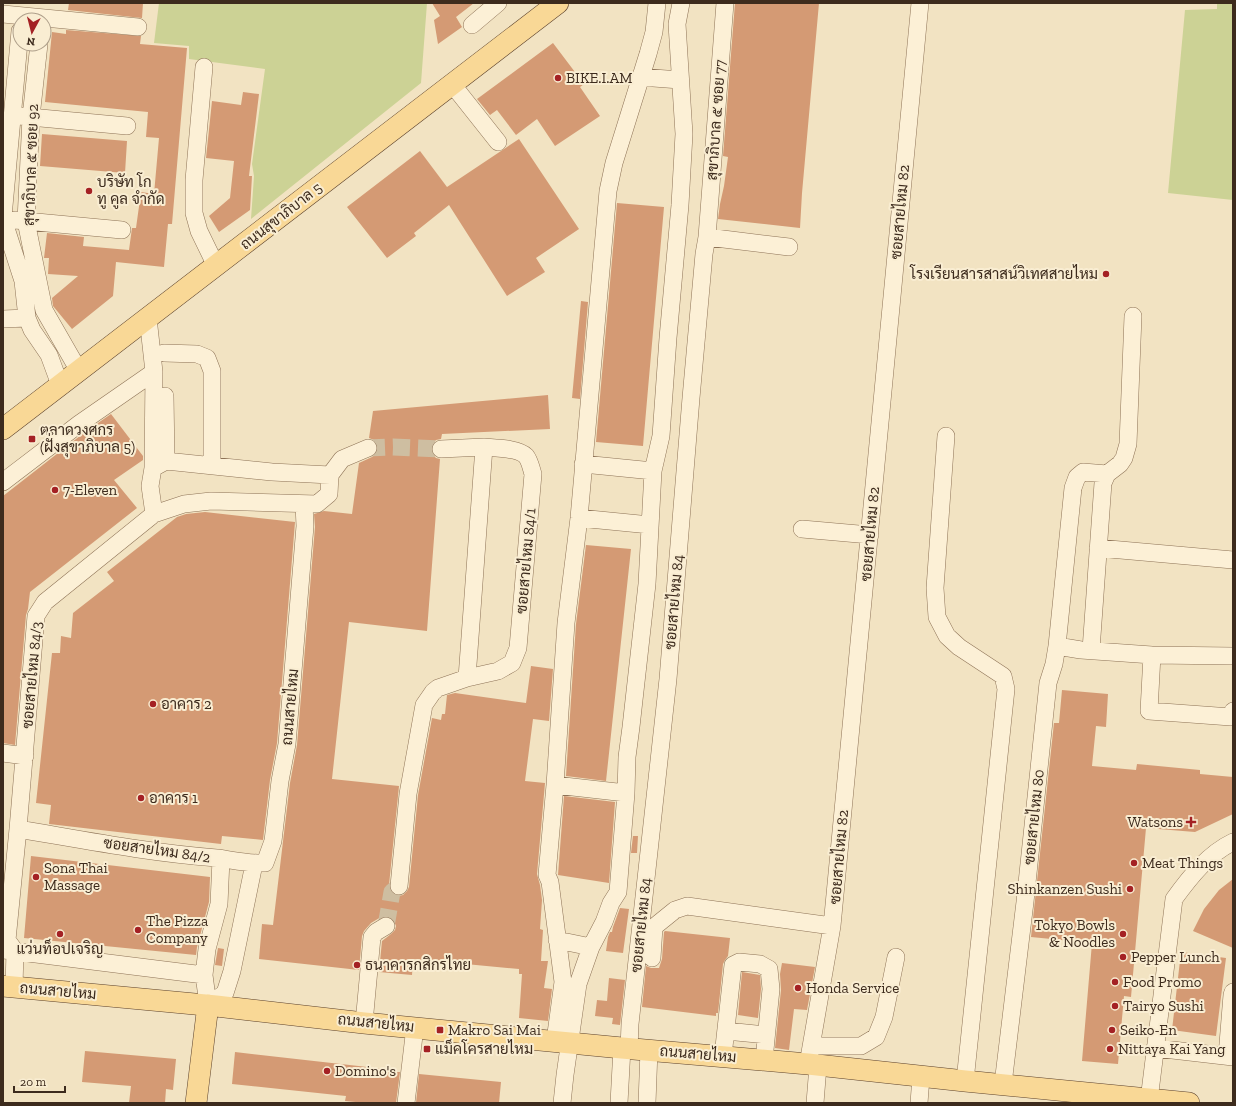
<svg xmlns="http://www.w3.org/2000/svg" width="1236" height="1106" font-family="'Zilla Slab',Sarabun,serif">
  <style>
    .green { fill: #ccd295 }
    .building { fill: #d49a74 }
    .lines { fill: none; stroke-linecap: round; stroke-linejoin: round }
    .minor-tunnel { stroke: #cebea1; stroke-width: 17; stroke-dasharray: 17 8; stroke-linecap: butt }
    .minor-casing { stroke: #8e7357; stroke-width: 18 }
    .major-casing { stroke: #5c412c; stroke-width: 22 }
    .minor { stroke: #fcf0d6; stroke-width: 17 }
    .major { stroke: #f9d896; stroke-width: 21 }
    .poi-dot { fill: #a42124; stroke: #f9edd2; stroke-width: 1.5 }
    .labels { text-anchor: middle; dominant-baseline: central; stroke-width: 4; stroke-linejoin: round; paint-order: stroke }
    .poi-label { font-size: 15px; fill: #3d2b1d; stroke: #f9edd2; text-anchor: start }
    .street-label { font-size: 15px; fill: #3d2b1d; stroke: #f9edd2 }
  </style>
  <rect width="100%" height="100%" fill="#f2e3c2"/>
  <path class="green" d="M159,3H427L421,83L251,219L254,176L252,164L265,69L189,59V46L154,43Z
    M1217,3L1233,4V200L1168,193L1185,10L1217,9Z"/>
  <path class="building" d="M69,3H143L142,18L68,10Z
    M432,3H474L456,17L462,27L438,44L434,20L440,16Z
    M735,3H819L802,193L800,228L718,219L720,204L724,186L728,157L723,156Z
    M66,30L141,36L140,44L187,48L172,224H168L164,267L116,262L113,296L72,329L53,306L52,298L78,276L48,274L49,258H44L47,233L84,237L83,246L129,250L132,228H136L141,192L154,194L159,138L146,137L148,112L45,102L52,32L66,34Z
    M553,43L584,84L580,87L600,116L555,146L537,119L516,135L497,110L490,115L477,99Z
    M243,92L259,94L249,176H252L250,210L219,232L209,216L230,198L234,161L206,158L212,101L241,105Z
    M42,134L127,141L125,173L40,166Z
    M519,139L579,229L536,258L545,272L507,296L449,205L414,233L416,236L387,258L347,207L420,151L447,187Z
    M617,203L664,207L643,446L596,442Z
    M581,301L588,302L580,399L572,398Z
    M548,395L550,429L442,434L441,439L436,440L432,444L431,449L432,454L436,458L440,459L427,631L349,622L332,779L399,786L389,885L390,890L394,894L398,896L403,895L407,891L409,887L418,795L432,718L441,720L442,714H445L447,695L455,693L526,703L531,666L553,669L549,721L533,719L525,781L545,783L537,874L540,885L542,900L540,929L543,930L541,961H548L544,988L552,989L548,1021L519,1018L522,974H519V969L413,959L412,975L379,972L382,941L391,934L395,930L396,926L394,921L390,917L386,916L381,917L371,923L364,931L362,936L359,970L259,959L262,924L273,925L290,783L297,745L315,527L314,514L324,511L352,514L359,463L372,457L376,454L378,450L377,444L374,440L369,438L373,411Z
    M111,414L143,456V460L114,480L137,508L30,592L28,609L26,615L15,745L3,743V496L85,432Z
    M205,512L295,522L277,743L270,780L263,840L222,836L221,844L49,824L51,805L36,803L52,653H60L61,636L71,638L73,613L114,581L107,572L177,517L186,514Z
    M586,545L631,549L606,781L566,776L576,624Z
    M1062,690L1108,694L1106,727L1096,726L1092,766L1136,770L1137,764L1200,770V774L1233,777V814L1195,832L1146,828L1131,997L1124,996L1118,1064L1082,1061L1092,943L1031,937L1054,723H1059Z
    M564,796L615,802L609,883L558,875Z
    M633,836H638L637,853H631Z
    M31,856L210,877L209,902L197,947L196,955L24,938Z
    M1233,879V948L1193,931L1204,909L1219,890Z
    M620,908L629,909L623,953L606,951L608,937L610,932H612L613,927Z
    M665,931L730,938L728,956L725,960L723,964L718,1013H716V1016L642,1007L646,966L651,968H659L662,959L664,932Z
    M218,948L224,949L222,966L215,965Z
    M1181,952L1226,958L1216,1036L1172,1030Z
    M782,963L815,967L807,1010L794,1009L789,1050L775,1048L781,990L780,974Z
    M742,972L760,975L761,989L758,1018L738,1015Z
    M609,978L625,980L620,1025L612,1024L613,1018L595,1016L597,1000L607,1001Z
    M85,1051L176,1059L173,1090L166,1089L165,1103H129L131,1086L82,1082Z
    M235,1052L394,1070V1072H400L396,1103H366L345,1101L346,1096L232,1084Z
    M419,1074L501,1082L499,1103H416Z"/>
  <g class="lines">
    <path class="minor-tunnel" d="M368,448L393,447L441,449
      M386,926L392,892L399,886"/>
    <defs>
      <path id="minor" d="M3,14L138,27
        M472,25L498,3
        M39,44L31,117L26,221L44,310L79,371
        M204,67L194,180V213L199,231L216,266
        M640,77L680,80
        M452,84L498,142
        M19,116L127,126
        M3,217L20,31
        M3,219L23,281L27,318L32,330L49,355L60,385
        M15,220L122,230
        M707,237L789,247
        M148,318L154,372L153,468L150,486L154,514
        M3,319L27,318
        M164,353L197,354L207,358L212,371V466
        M165,396L166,461
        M946,436L935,588L937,617L947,636L959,647L1003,676L1006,689L965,1081
        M583,464L653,471
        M1107,474L1083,472L1077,477L1073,488L1057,646L1081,650L1152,655L1233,656
        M330,475L342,459L368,448
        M3,482L79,424L154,372
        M579,518L650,525
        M802,529L870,535
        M1098,548L1233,560
        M1091,650L1103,483L1107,474L1120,464L1124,458L1128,444L1133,316
        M1152,655L1149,711L1231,717L1233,711
        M467,678L498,671L512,663L518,648L533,474C531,468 530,461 526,456C518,448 495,448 484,447
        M3,753L25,756
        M555,785L626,793
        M18,829C84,840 150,853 217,858C233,860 249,864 265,863L273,841L280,781L287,744L305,526L304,504
        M399,886L408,794L424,705L433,692L438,688L467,678L484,447L441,449
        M557,940L591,947
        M4,950L204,975
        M652,958L654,927L675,910L687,906L832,926
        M14,987L15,951L7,940L18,829L36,616L45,602L154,514L184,504L211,501L317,504L329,494L330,475L272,472L166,461L153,468
        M208,1005L225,993L232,971L254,864
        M208,1005L204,975L207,949L219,904L221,859
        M364,1023L372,937L376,932L386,926
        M726,1031L766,1035
        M555,1041L563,982L550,882L547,875L555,785L566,623L579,518L608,191L614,163L648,54L654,32L657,3
        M811,1046H861L876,1037L884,1017L896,957
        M1155,1048L1233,1057
        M629,1049L630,1024L668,679L691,398L704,254L707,237L725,3
        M723,1056L733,965L739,962L760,964L769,969L771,989L764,1060
        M1227,1056L1232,995L1233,992
        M808,1064L832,926L920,3
        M1003,1084L1025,902L1048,683L1054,664L1057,646
        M1149,1100L1174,899C1190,877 1208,854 1233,842
        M406,1103L415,1027
        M562,1103L565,1075L578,984L591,947L604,922L611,903L618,892L626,793L627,757L631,727L647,584L653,471L661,436L668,338L680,205L684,134L677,24L681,3
        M619,1103L622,1048
        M647,1103L649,1050
        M815,1103L818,1066
        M919,1103L921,1077"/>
      <path id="major" d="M3,429L558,3
        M3,986L216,1006L364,1023L622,1048L808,1064L965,1081L1189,1103
        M196,1103L208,1005"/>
    </defs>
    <use href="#minor" class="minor-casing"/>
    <use href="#major" class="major-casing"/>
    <use href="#minor" class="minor"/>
    <use href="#major" class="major"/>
  </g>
  <g class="poi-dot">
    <circle cx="558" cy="78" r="4"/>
    <circle cx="89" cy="191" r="4"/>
    <circle cx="1106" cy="274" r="4"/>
    <rect x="28" y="435" width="8" height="8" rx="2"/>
    <circle cx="55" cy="490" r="4"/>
    <circle cx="153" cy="704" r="4"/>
    <circle cx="141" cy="798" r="4"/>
    <path d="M1189 816h4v4h4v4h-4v4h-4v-4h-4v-4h4z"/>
    <circle cx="1134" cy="863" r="4"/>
    <circle cx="36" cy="877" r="4"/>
    <circle cx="1130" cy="889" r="4"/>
    <circle cx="138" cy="930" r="4"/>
    <circle cx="60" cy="934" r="4"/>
    <circle cx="1123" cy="934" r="4"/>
    <circle cx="1123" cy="957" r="4"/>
    <circle cx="357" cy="965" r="4"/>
    <circle cx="1115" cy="982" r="4"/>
    <circle cx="798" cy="988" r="4"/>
    <circle cx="1115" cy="1006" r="4"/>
    <rect x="436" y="1026" width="8" height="8" rx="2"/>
    <circle cx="1112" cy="1030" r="4"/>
    <rect x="423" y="1045" width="8" height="8" rx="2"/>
    <circle cx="1110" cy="1049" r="4"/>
    <circle cx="327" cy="1071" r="4"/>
  </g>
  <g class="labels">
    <g class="poi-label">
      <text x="566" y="78">BIKE.I.AM</text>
      <text x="97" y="182">บริษัท โก<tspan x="97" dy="17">ทู คูล จำกัด</tspan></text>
      <text x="1098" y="274" text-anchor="end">โรงเรียนสารสาสน์วิเทศสายไหม</text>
      <text x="40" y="430">ตลาดวงศกร<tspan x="40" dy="17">(ฝั่งสุขาภิบาล 5)</tspan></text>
      <text x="63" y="490">7-Eleven</text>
      <text x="161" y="704">อาคาร 2</text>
      <text x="149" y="798">อาคาร 1</text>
      <text x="1183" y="822" text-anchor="end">Watsons</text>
      <text x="1142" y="863">Meat Things</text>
      <text x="44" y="868">Sona Thai<tspan x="44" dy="17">Massage</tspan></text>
      <text x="1122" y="889" text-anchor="end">Shinkanzen Sushi</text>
      <text x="146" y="921">The Pizza<tspan x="146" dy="17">Company</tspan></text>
      <text x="1115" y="925" text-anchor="end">Tokyo Bowls<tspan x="1115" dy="17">&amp; Noodles</tspan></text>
      <text x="60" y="949" text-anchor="middle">แว่นท็อปเจริญ</text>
      <text x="1131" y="957">Pepper Lunch</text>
      <text x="365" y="965">ธนาคารกสิกรไทย</text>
      <text x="1123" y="982">Food Promo</text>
      <text x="806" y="988">Honda Service</text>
      <text x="1123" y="1006">Tairyo Sushi</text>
      <text x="448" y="1030">Makro Sai Mai</text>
      <text x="1120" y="1030">Seiko-En</text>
      <text x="435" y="1049">แม็คโครสายไหม</text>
      <text x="1118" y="1049">Nittaya Kai Yang</text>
      <text x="335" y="1071">Domino's</text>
    </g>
    <g class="street-label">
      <text transform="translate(716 120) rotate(-86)">สุขาภิบาล ๕ ซอย 77</text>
      <text transform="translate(31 165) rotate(-88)">สุขาภิบาล ๕ ซอย 92</text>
      <text transform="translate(900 212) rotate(-85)">ซอยสายไหม 82</text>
      <text transform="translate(281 216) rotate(-38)">ถนนสุขาภิบาล 5</text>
      <text transform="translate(870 534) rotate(-85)">ซอยสายไหม 82</text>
      <text transform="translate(526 561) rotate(-85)">ซอยสายไหม 84/1</text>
      <text transform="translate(674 602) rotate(-85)">ซอยสายไหม 84</text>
      <text transform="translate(32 675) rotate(-85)">ซอยสายไหม 84/3</text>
      <text transform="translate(290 707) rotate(-85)">ถนนสายไหม</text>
      <text transform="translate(1034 817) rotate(-84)">ซอยสายไหม 80</text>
      <text transform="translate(157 850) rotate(8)">ซอยสายไหม 84/2</text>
      <text transform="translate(839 857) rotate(-85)">ซอยสายไหม 82</text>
      <text transform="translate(641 925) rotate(-84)">ซอยสายไหม 84</text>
      <text transform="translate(58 991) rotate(5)">ถนนสายไหม</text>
      <text transform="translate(376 1023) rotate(6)">ถนนสายไหม</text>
      <text transform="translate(698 1054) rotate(5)">ถนนสายไหม</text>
    </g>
  </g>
  <rect width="1236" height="1106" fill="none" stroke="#3d2b1d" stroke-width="8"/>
  <g transform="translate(32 32) rotate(187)"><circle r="19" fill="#f9edd2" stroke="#ae9f8a"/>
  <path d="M0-3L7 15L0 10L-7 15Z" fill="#a42124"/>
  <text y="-6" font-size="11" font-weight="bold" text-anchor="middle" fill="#3d2b1d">N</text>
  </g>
  <path d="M14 1086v6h51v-6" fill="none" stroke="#3d2b1d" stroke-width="2"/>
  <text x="20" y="1086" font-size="12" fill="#3d2b1d" stroke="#f9edd2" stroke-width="3" paint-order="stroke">20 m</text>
</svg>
